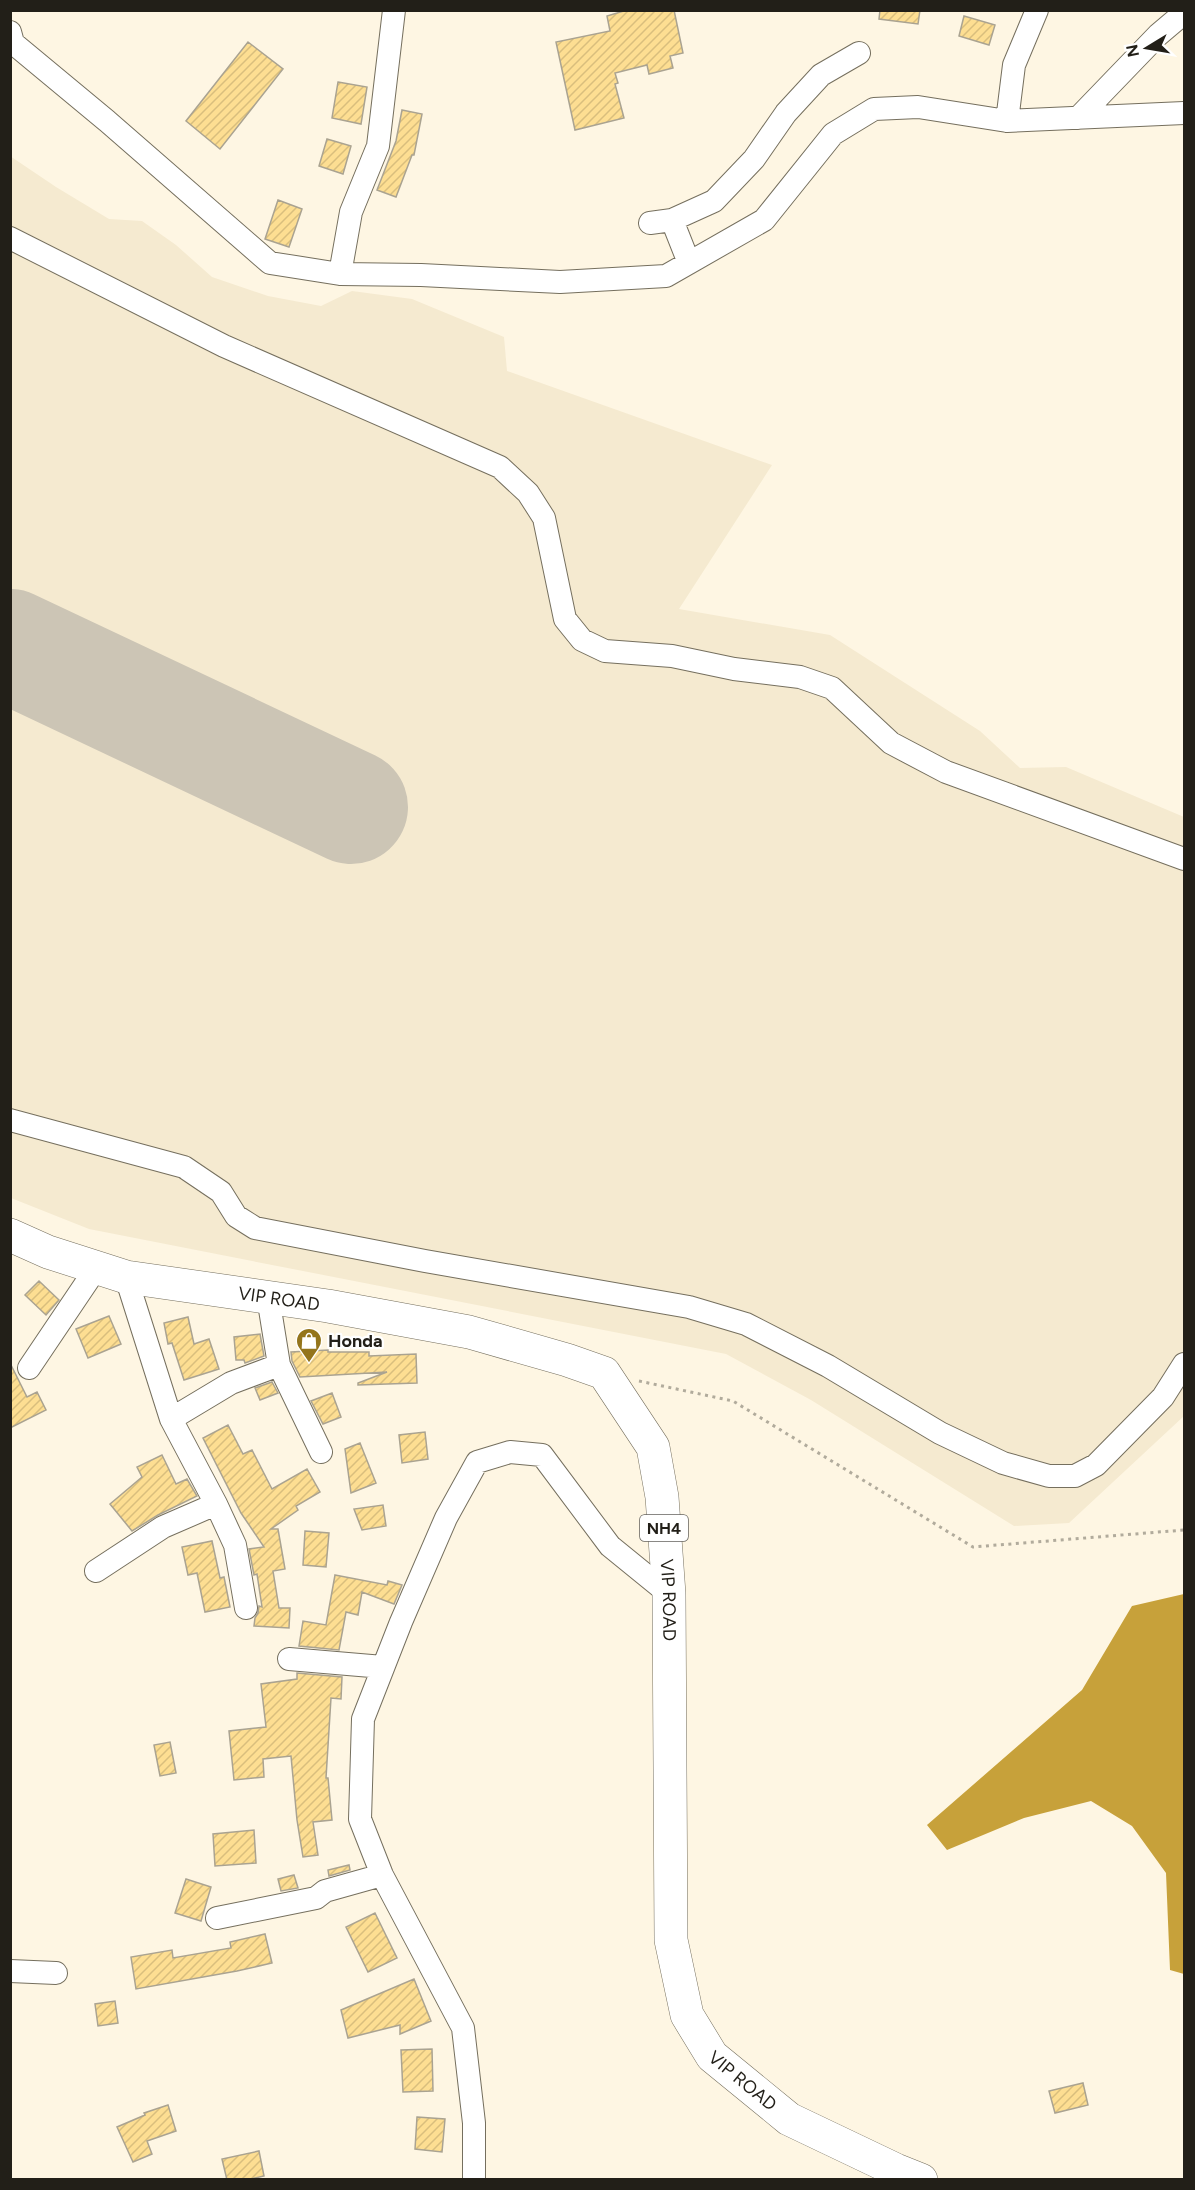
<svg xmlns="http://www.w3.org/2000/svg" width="1195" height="2190" font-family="Figtree,sans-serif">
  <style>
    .built { fill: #f5ead0 }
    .water { fill: #c7a13a }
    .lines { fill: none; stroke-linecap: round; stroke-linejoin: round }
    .runway { stroke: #ccc5b5; stroke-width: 114 }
    .building { fill: url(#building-hatch); stroke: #aaa391; stroke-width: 1.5 }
    .minor-casing { stroke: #756f5e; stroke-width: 24 }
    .highway-casing { stroke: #756f5e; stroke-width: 34 }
    .path { stroke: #b1ab9c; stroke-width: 3; stroke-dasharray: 3 4.5; stroke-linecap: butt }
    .minor { stroke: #fff; stroke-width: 22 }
    .highway { stroke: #fff; stroke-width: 33 }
    .labels { text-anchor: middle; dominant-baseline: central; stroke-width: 4.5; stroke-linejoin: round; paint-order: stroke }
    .shield { fill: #fff; stroke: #64625d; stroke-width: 1.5 }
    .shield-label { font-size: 16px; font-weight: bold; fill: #221f18 }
    .street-label { font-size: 18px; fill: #221f18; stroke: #fff }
    .poi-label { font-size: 18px; font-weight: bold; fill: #221f18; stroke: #fff; text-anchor: start }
  </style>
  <defs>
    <pattern id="building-hatch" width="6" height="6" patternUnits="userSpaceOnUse" patternTransform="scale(1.5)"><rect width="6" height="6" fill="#fdde92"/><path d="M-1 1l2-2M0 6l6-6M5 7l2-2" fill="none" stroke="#d9be7d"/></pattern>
  </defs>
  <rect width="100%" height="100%" fill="#fef6e3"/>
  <path class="built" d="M10,156L56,187L109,219L142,221L176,245L212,277L268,296L321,306L352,291L412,299L504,337L507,371L772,465L679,609L830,635L980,731L1020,768L1066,767L1184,817V1416L1069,1523L1014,1526L811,1400L726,1354L89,1229L11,1198Z"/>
  <path class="water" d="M1184,1594V1974L1170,1970L1166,1873L1132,1826L1091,1801L1024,1818L947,1850L927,1825L1082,1690L1132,1606Z"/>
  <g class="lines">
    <path class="runway" d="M10,646L351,807"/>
  </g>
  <path class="building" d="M627,10H674L683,53L670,56L673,68L649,74L647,65L615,73L618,83L615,84L624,118L575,130L556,42L610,31L607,16Z
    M880,10H920L918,24L879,19Z
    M964,16L995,25L989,45L959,36Z
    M248,42L283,69L220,149L186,121Z
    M338,82L367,87L361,124L332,118Z
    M402,110L422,114L414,155H412L396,197L377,190L396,141Z
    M327,139L351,146L343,174L319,166Z
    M278,200L302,209L289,247L265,239Z
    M39,1281L59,1300L46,1315L25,1295Z
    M109,1316L121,1344L88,1358L76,1329Z
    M188,1317L194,1344L209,1339L219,1369L184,1380L172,1343L168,1344L164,1323Z
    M260,1334L264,1356L245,1363L244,1360H236L234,1337Z
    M328,1350V1352H369V1356L416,1354L417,1383L358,1385V1383L387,1372L300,1377L292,1361L291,1352Z
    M10,1363L27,1397L37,1392L46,1410L10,1428Z
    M272,1382L278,1393L260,1400L255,1388Z
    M332,1393L341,1417L323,1424L311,1401Z
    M228,1425L243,1454L252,1450L272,1489L307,1469L320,1492L296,1506L298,1510L271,1529H278L285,1569L273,1571L279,1608H290L289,1628L254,1626L255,1618L258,1613L259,1606L262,1607L257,1574L254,1575L249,1549L264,1547L241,1513L203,1438Z
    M425,1432L428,1459L402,1463L399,1435Z
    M360,1443L376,1483L351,1493L345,1449Z
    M162,1455L176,1484L187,1479L197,1496L158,1515L132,1531L110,1504L142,1477L137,1467Z
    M383,1505L386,1526L362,1530L354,1509Z
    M305,1531L329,1533L326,1567L303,1565Z
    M212,1541L220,1578L224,1577L230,1607L205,1612L197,1573L188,1575L182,1547Z
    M335,1575L387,1585L388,1581L402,1585L394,1604L362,1592L358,1615L346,1612L339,1650L299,1646L303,1621L326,1625Z
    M297,1673L342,1677L341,1699L331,1698L326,1778H328L332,1820L313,1822L318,1855L303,1857L297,1820L291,1756L263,1759L264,1777L234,1780L229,1731L266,1727L261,1684L297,1679Z
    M170,1742L176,1773L160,1776L154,1745Z
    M254,1830L256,1863L215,1866L213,1834Z
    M349,1865L350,1870L329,1876L328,1870Z
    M294,1875L298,1888L281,1891L278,1879Z
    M186,1879L211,1887L201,1921L175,1913Z
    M375,1913L397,1958L368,1972L346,1927Z
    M265,1934L272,1963L237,1971L136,1989L131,1957L172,1950L173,1958L231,1948L230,1942Z
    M414,1979L431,2021L400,2034V2025L348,2038L341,2010Z
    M115,2001L118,2023L98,2026L95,2004Z
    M432,2049L433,2091L403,2092L401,2050Z
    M1083,2083L1088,2105L1055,2113L1049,2091Z
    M168,2105L176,2131L147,2141L152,2154L133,2162L117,2127L145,2115L144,2113Z
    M417,2117L445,2119L442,2152L415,2149Z
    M259,2151L264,2176L247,2180H227L222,2159Z"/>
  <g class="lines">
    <defs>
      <path id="minor" d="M10,32L13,43L107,121L270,263L340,274L421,275L560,282L666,276L764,220L833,134L874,109L918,107L1007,121L1184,113
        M1078,118L1158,35L1184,13
        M1007,121L1014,65L1037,10
        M672,220L689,263
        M650,223L672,220L714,201L754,159L786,113L821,75L859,53
        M10,238L224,346L500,467L528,493L544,518L565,619L582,640L605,651L672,656L734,669L800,677L832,688L891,743L946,772L1184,859
        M340,274L351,212L378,146L394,10
        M10,1120L184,1167L221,1192L236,1216L255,1228L425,1261L689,1307L746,1324L828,1366L940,1433L1003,1463L1049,1476H1075L1096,1465L1163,1397L1184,1364
        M126,1277L171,1419L216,1504L235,1545L246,1608
        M268,1297L279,1365L321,1452
        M29,1368L97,1267
        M171,1419L231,1383L279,1365
        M96,1571L163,1527L216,1504
        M289,1659L383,1667
        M217,1918L316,1898L325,1891L382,1875
        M10,1971L56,1973
        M474,2180V2123L463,2028L382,1875L360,1819L363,1719L401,1622L446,1518L477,1462L510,1452L542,1455L610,1546L669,1594"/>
      <g id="highway">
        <path id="s1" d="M10,1235L48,1252L126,1277L328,1306L469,1332L567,1360L604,1373L653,1447L662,1497L669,1594L671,1940L687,2015L712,2056L789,2119L896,2170L921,2180"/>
      </g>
    </defs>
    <use href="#minor" class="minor-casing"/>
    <use href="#highway" class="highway-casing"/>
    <path class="path" d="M639,1381L733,1401L973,1547L1184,1530"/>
    <use href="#minor" class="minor"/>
    <use href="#highway" class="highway"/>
  </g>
  <defs>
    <symbol id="shop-pin" viewBox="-11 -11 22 30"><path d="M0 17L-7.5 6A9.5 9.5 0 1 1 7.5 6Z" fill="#94751c" stroke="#fff"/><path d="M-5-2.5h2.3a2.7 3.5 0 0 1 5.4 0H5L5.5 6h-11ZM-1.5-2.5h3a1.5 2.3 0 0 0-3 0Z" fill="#fff"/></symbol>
  </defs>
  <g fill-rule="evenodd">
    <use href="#shop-pin" x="294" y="1326" width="30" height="40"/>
  </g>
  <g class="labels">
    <rect class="shield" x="640" y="1515" width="48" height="26" rx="4.5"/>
    <g class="shield-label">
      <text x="664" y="1528">NH4</text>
    </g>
    <g class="street-label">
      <text stroke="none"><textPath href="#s1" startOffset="278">VIP ROAD</textPath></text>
      <text stroke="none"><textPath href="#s1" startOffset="855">VIP ROAD</textPath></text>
      <text stroke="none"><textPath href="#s1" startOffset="1359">VIP ROAD</textPath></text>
    </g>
    <g class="poi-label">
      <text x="328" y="1341">Honda</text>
    </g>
  </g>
  <rect width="1195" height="2190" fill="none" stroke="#221f18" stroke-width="24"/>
  <g transform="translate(1147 48) rotate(259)" stroke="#ffffff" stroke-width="4.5" paint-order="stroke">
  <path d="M0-4.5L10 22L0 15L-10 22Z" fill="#221f18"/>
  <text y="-9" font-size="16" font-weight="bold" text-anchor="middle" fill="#221f18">N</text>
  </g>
</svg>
